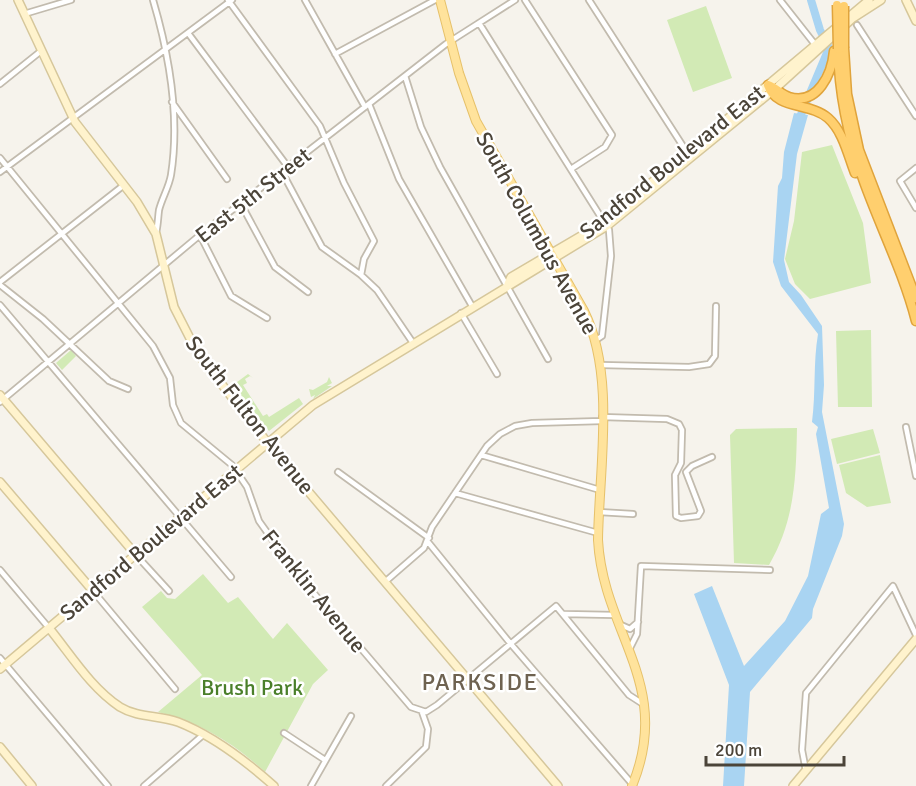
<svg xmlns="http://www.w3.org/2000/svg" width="916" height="786" font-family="Signika,sans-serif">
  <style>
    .green { fill: #d2eab5 }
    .water { fill: #a9d4f2 }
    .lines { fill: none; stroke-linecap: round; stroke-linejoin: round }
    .river { stroke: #a9d4f2; stroke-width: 8 }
    .street-casing { stroke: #c2bbae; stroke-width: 8 }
    .secondary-casing { stroke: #d6c79b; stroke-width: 10 }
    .primary-casing { stroke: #e6c16a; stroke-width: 10 }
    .highway-casing { stroke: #e0a43c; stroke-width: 11 }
    .street { stroke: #fff; stroke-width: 4.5 }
    .secondary { stroke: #fff3cd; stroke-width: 7 }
    .primary { stroke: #ffe39c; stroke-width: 8 }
    .highway { stroke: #ffcf6e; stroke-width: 8 }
    .highway-bridge-casing { stroke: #e0a43c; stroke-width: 11; stroke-linecap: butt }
    .highway-bridge { stroke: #ffcf6e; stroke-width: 8 }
    .labels { text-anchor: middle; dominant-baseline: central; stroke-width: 5; stroke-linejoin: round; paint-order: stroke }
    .street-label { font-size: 22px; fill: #4b4439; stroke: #fff }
    .park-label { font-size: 22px; fill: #4a7f2a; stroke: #fff }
    .neighbourhood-label { font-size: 24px; letter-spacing: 1.5px; fill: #6e6250; stroke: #fff }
  </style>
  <rect width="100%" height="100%" fill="#f6f3ec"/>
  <path class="green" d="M706,6L732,78L693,92L667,20Z
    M832,145L863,223L871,283L810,299L795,284L785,259L794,221L802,152Z
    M871,330L872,407H838L836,331Z
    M71,350L76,356L62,370L56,363Z
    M248,374L253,378L250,376L245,379L247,383L243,385L263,416L267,414L269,417L299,398L303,404L269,431L233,385Z
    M329,377L332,383L327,386H332L313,399L315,395L311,397L309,389L313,390L327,382Z
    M797,428C796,478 795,520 769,565L734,563L730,435L736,429Z
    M873,429L880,453L837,464L831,439Z
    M880,455L891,503L867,507L846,493L839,465Z
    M203,574L228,603L238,597L273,639L287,623L328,670L313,684L265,772C234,743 199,722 158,712L202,675L142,607L161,591L167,598L175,599Z"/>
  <path class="water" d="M794,113L808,115L797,154L784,260L789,282L801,295L822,326L824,385L822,412L844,524L842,536L813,609L812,618L750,692L744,786H723L729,685L694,594L712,586L744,666L785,621L808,576L821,514L829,508L816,434L818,427L812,422C816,392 813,363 818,334L781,286L773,262L778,186L782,178L784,152Z"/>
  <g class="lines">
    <path class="river" d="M797,124L829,48L820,30L811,0"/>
    <defs>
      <path id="street" d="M153,0C169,54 180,118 171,175C169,187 162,198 159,210C158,217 158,225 156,233
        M228,0L320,126L344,183L374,241L364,259L361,275
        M305,0L365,107
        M525,0L612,135L605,147L571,169
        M589,0L688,154
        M780,0L817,47
        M24,14L71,0
        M479,23L609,230L611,256L602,336L596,340
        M857,25L916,116
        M188,33L288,167
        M335,54L435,0
        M405,76L421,127L440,167L548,359
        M0,84L41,51
        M172,102L227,179
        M369,104L399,179L472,306
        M0,158L153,346L170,378L173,405L181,423L232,465L247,487L259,521L294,570L411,707L426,712L437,705L556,606L629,695L643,704
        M916,168L900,181L916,208
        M0,172L232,0
        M282,172L322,247L361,275L377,290L413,343
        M241,204L275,267L308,292
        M200,235L231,296L267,318
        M0,282L124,185
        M0,285L43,319L109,381L128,389
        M0,305L231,577
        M461,313L497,374
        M601,365L689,367L709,364L715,356L716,306
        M0,402L200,235L446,44L515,0
        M602,417L667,419L679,424L682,430L681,463L675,475L676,516L681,518L698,516L701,511L686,472L692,466L712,457
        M906,427L916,476
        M481,455L600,490
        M338,472L429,538
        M455,493L598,533
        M599,512L633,514
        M428,542L510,643L633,785
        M136,555L169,591
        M0,570L49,628
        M386,581L424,548L432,527L487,446L500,434L515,426L532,423L602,421
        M93,591L175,689
        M564,614L615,615
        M621,625L630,629L638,622
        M629,650L637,634L641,566L770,570
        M0,658L108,786
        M284,733L325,760
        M806,771L802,750L806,693L893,586L916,635
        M144,786L203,735
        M311,786L351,716
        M386,786L426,747L428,729L422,712"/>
      <path id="secondary" d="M18,0L75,122L137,202L156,234L174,307L198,354L274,451L558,786
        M906,0L916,21
        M508,284L511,277L591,230L627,203L869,0
        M0,395L136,555
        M0,482L93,591
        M49,628C71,655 91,688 120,707C138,718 159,715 178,722C214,736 246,761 274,786
        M0,669L313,405L607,226L776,88L853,18L881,0
        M0,747L32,786
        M793,786L916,639"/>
      <path id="primary" d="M440,0L459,73L476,121L584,311C616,375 599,469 598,540C603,633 674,685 632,786"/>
      <path id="highway" d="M844,48L847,94L859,150L916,298
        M838,49C839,94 848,137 863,179C880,227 903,271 916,321
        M768,85C776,110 810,102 828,118C843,131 848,155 855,173
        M768,85C776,88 781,94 789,97C818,106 832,73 834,51"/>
    </defs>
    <use href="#street" class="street-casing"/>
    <use href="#secondary" class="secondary-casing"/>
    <use href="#primary" class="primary-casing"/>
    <use href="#highway" class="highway-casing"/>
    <use href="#street" class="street"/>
    <use href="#secondary" class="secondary"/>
    <use href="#primary" class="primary"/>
    <use href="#highway" class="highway"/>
    <defs>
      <path id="highway-bridge" d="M837,5L838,49
        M844,6V48"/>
    </defs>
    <use href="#highway-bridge" class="highway-bridge-casing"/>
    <use href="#highway-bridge" class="highway-bridge"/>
  </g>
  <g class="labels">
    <g class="street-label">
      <text transform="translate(672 162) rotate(-39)">Sandford Boulevard East</text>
      <text transform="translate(253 195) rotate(-38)">East 5th Street</text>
      <text transform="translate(537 233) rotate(61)">South Columbus Avenue</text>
      <text transform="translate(250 415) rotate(52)">South Fulton Avenue</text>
      <text transform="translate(151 542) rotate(-40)">Sandford Boulevard East</text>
      <text transform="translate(314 591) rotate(51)">Franklin Avenue</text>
    </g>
    <g class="park-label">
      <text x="252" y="687">Brush Park</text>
    </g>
    <g class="neighbourhood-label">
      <text x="480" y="682">PARKSIDE</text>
    </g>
  </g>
  <path d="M706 756v9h138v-9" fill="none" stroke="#4b4439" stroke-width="3"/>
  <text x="715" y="756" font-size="18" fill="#4b4439" stroke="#ffffff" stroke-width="4.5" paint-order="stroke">200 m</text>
</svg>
